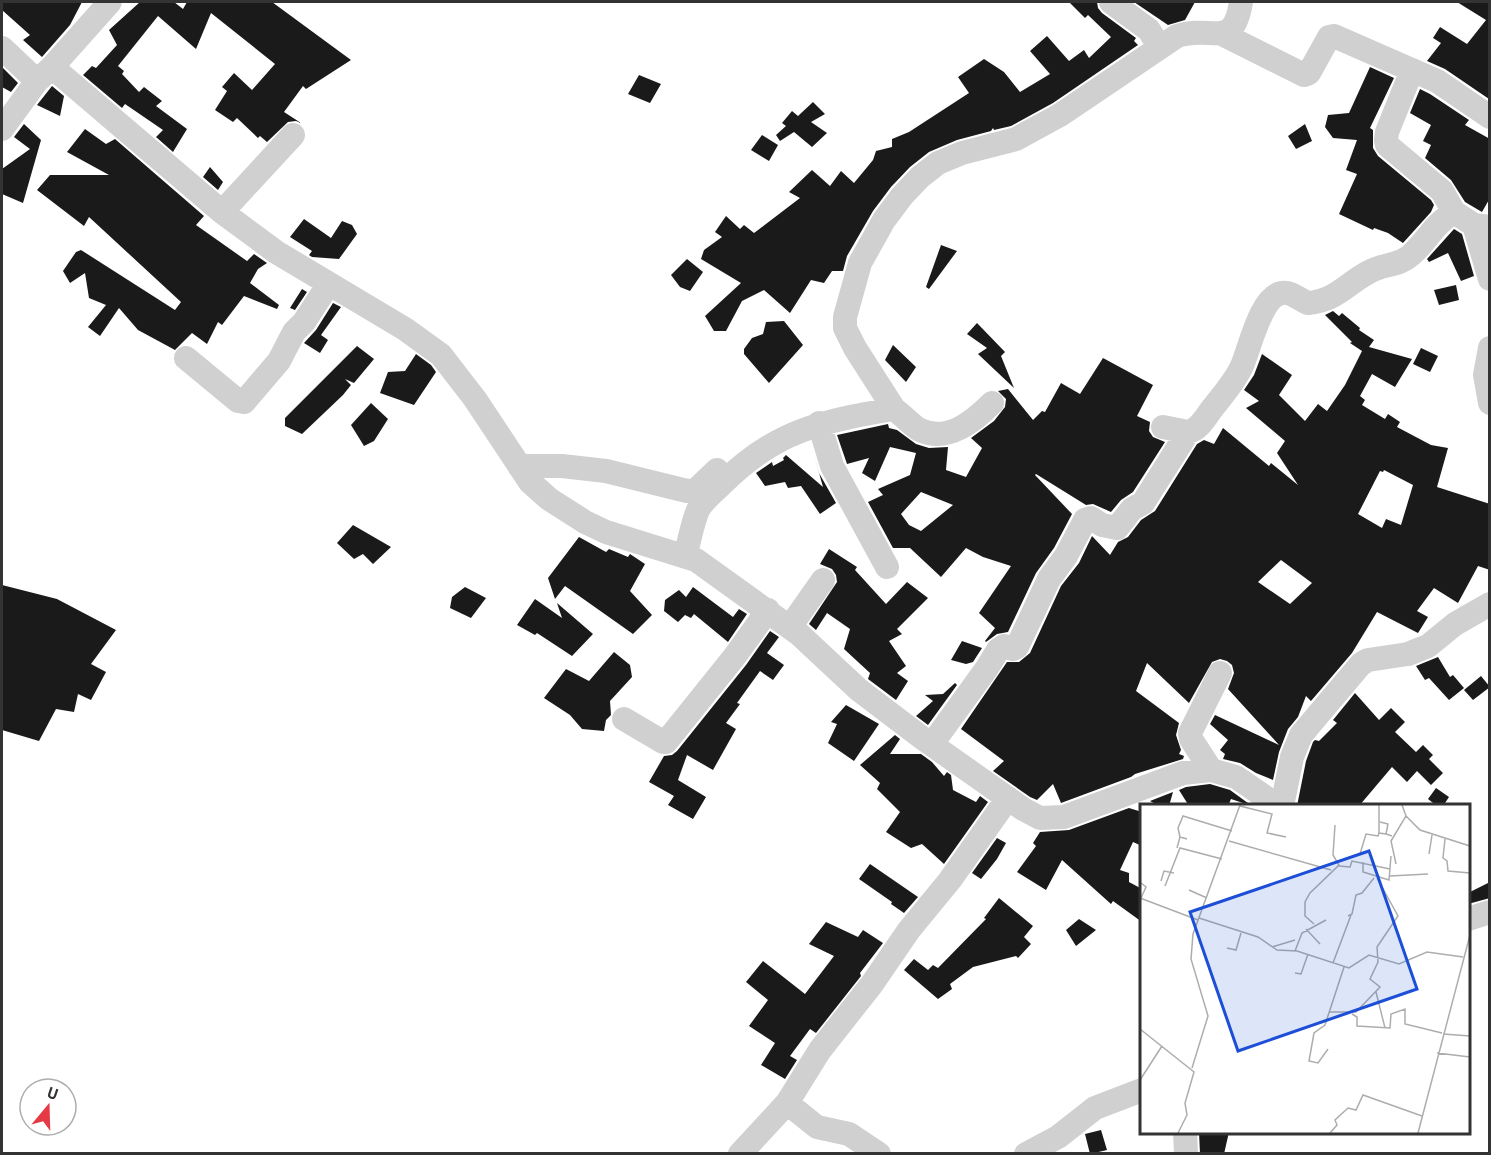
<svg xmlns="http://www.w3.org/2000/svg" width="1491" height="1155" font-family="'Titillium Web',sans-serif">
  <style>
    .building { fill: #1a1a1a; fill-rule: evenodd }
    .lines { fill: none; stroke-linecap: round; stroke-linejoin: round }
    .minor { stroke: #d0d0d0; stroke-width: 24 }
    .inset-road { fill: none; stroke: #adadad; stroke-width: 1.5 }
    .view { fill: #1d4ed8; fill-opacity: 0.15; stroke: #1d4ed8; stroke-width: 3 }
    .inset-edge { fill: none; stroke: #333; stroke-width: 3 }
  </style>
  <rect width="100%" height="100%" fill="#fff"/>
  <path class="building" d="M2,2H82L70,25L42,57L23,40L30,35L2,10Z
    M140,2H174L183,9L187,2H272L351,60L306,89L303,86L284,112L301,123L296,121L288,122L267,142L260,136L258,138L237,118L233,122L215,110L227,91L222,87L234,73L252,90L275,64L211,13L196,49L158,16L118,66L124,71L122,74L139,92L144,87L162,101L156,106L187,129L173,152L156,137L163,130L125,104L122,108L83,75L92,66L96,68L117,45L109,30Z
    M1069,2H1097L1098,8L1102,13L1136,38L1134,41L1138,45L1053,103L1011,126L994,130L993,128L991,131L957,140L929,152L910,167L891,187L873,211L847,256L843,271H832L824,283L811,280L790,313L764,290L742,301L726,331H714L705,316L741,283L701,259L704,250L722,237L715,232L726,216L740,229L744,225L754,233L800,198L789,192L812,170L830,186L841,171L854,183L873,160L876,151L892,147V139L909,132L969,93L958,77L984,59L1004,72L1020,92L1050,74L1030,51L1047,36L1069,61L1084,50L1089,58L1111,37L1088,15L1085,18Z
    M1134,2H1195L1185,20L1168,25Z
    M1457,2H1490L1489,99L1445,69L1427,61L1441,43L1433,38L1440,27L1467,44L1486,20Z
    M2,67L18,83L11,92L2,87Z
    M1370,67L1394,78L1370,128L1373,130V148L1378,156L1431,200L1434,205L1431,212L1403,243L1388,233L1374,228L1373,230L1339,214L1357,174L1346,170L1357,140L1333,138L1325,127L1328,115L1349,113Z
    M639,75L661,84L650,103L628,94Z
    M52,86L64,96L60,116L37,105Z
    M1420,89L1430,94L1469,120L1465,125L1490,139V198L1482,212L1465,202L1451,180L1425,158L1431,145L1423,141L1431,125L1410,113Z
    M813,102L825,114L811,122L827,133L812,147L794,132L780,141L776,135L786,126L782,123L792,111L798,116Z
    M24,124L41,140L23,203L2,194V169L30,149L14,137Z
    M1305,124L1312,141L1296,149L1288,136Z
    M85,129L106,144L115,139L204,216L196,225L247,261L254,254L267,263L258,269L250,283L279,305L277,309L244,296L222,325L218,322L207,344L192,333L175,350L138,330L119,308L100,336L88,327L106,305L89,298L85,273L70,283L63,271L76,252L81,250L175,310L181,302L89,217L84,226L37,190L50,175H109L67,152Z
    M762,135L778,145L769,161L751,150Z
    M210,167L223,182L218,190L203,177Z
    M304,219L331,238L342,221L352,225L357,234L339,259L312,257L309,255L312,251L290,237Z
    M1454,229L1462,234L1474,276L1461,281L1448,253L1429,262L1427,259Z
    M941,245L957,251L929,289L926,287Z
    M687,259L703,272L690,291L680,287L671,275Z
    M1456,285L1459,300L1439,305L1434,290Z
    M302,289L307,292L295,310L290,308Z
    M333,303L341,307L321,335L328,340L320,353L304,343L316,330Z
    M1333,311L1339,316L1342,313L1360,328L1359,330L1374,340L1369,347L1412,359L1395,387L1372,374L1360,396L1365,400L1362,405L1385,419L1388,414L1400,422L1397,427L1431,445L1448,448L1437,487L1490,504V570L1478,566L1458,603L1434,588L1417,611L1428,617L1418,633L1377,612L1352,653L1311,701L1306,696L1298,717L1288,729L1279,752L1273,780L1256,773L1240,763L1223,759L1225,754L1220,750L1228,740L1210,724L1215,715L1279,745L1228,689L1234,673L1232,665L1227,661L1220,659L1212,662L1189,703L1147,663L1136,691L1179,723L1176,735L1181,750L1179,754L1184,756L1183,759L1135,774L1131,777L1061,803L1053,784L1037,800L1030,797L993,771L1004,761L961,729L1007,662H1019L1030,653L1061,586L1079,563L1092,536L1110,555L1118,542L1128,537L1141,520L1155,511L1197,444L1204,440L1214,444L1223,428L1269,466L1271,463L1298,485L1277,453L1285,441L1246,408L1259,401L1244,390L1254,375L1262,354L1292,375L1279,395L1305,421L1318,404L1327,411L1345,385L1362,351L1350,343L1352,342L1325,315ZM1384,470L1413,485L1401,525L1386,519L1382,528L1358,514L1380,471L1383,472ZM1281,560L1312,583L1290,604L1258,582Z
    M784,321L803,345L769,383L744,354V349L752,338L763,334L766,322Z
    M977,323L1005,352L1001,356L1014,388L978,354L987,348L967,334Z
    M893,345L916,367L906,382L885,360Z
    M357,346L374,359L354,383L345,379L351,385L343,395L302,434L285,426V418Z
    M1421,348L1438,356L1430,372L1413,364Z
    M416,354L431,365L436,372L414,405L380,393L388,372L405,371Z
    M1103,358L1153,385L1137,416L1150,422L1149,431L1153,437L1165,442L1133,492L1121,500L1111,512L1093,504L1086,505L1036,474L1035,475L1072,514L1054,548L1036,573L1008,632L997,634L986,642L985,641L995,628L979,613L1011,566L983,557L966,548L941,577L910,548H893L868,502L883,495L878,489L910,475L916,453L890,447L875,481L862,473L869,458L847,464L837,435L888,424L889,428L897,430L916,444L929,448L948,447L946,470L966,477L982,448L971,438L994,421L1005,407L1006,399L998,391L1008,389L1033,420L1042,411L1045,412L1061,383L1080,394ZM921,492L953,505L921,531L909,525L901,514Z
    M371,403L388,419L374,441L364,446L351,425Z
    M786,455L823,487L814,455L819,473L836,503L820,514L801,486L788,488L785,482L765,486L756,473L772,462L773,466L784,460L783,458Z
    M353,525L391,547L373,564L363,554L354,559L337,543Z
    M579,537L606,552L609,549L628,557L630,554L645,564L630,591L652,615L633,634L565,586L555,599L548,578Z
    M829,549L857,567L855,570L886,604L907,582L928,598L897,629L902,634L889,641L906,666L897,673L908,681L896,700L868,679L870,673L844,649L850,629L827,613L816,630L809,624L837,582L836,575L832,569L820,564Z
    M2,585L57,599L116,630L91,664L106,672L91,700L78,694L74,712L56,709L39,741L2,730Z
    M465,587L486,598L471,618L450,608L452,597Z
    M693,587L733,617L739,609L747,614L728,642L694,614L691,618L685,615L678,622L664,611L665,600L679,590L686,597Z
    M535,599L562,618L557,603L593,634L572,656L537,633L535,635L517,625Z
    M770,631L779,637L767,653L784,665L773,680L760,671L737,703L740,704L726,723L736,729L713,770L687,755L678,780L706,797L693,819L668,805L674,796L649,782L664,756L672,755L677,751L746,665Z
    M962,641L982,648L973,662L966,664L951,660Z
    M614,652L630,665L632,677L610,701L611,715L606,720L604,731L582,729L570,715L544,698L566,669L589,681Z
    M1438,657L1450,677L1453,675L1464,688L1449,700L1429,678L1425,680L1416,666Z
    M1481,676L1490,687L1473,700L1464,690Z
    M955,683L957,685L928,725L916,716L933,701L925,695L943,694Z
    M1355,693L1379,720L1391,708L1405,722L1395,732L1416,752L1423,745L1433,755L1429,759L1443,773L1431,785L1417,771L1407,782L1392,767L1359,806H1297L1306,761L1313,742L1315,740L1319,741L1337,723L1333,720Z
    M846,705L879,724L854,761L828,743L837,724L831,722Z
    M895,735L900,739L890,754H921L932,762L944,776L947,772L951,775L953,790L976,802L980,796L988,802L944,864L922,844L911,848L886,832L900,812L877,789L880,783L860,765Z
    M1210,784L1230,790L1252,806L1231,799L1228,806H1189L1179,790L1186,787Z
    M1436,788L1449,797L1443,806H1437L1428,799Z
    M1173,792L1169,806H1159L1150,801Z
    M1129,808L1142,812V846L1133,842L1120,870L1129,873V882L1142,889V922L1113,901L1111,904L1062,860L1046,890L1017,872L1036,846L1033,843L1040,832L1069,830Z
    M997,838L1006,843L997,859L981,879L972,873Z
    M870,864L918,897L904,913L891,904L892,902L859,879Z
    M1490,882V898L1468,904V893Z
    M999,898L1033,926L1024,937L1031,944L1018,958L1016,956L973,967L950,984L952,989L938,999L904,970L914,959L928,970L933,965L938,968L986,919L984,918Z
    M1079,919L1096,930L1076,946L1066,930Z
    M826,922L858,937L863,930L883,943L860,973L861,976L816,1033L810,1029L790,1056L797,1060L785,1079L761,1065L775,1043L749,1026L768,1000L746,982L763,961L805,994L834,956L809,944Z
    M1101,1130L1107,1150L1090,1154L1085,1134Z
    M1199,1132H1229L1224,1154H1200Z"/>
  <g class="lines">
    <path class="minor" d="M1111,2L1149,30L1159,47
      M1222,34L1304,75L1309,73L1329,37L1334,36L1437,81L1490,117
      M2,48L37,81
      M52,67L222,212L276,252L405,329L441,355L475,399L530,482L549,499L585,522L606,532L696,560L799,634L859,690L921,737L1023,809L1040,818L1064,817L1183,773L1211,770L1236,777L1278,806
      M1412,70L1387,132L1386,140L1387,145L1442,191L1454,212L1474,225L1490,227
      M2,129L37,81L52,67L110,2
      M222,212L293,135
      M1474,225L1490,279
      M1490,348L1485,375L1490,403
      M186,358L238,401L244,402L279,361L294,332L304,322L328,285
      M894,409L855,348L845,328V317L860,263L884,220L902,196L920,177L938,163L962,153L1016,139L1060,115L1177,36C1212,24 1233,52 1241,2
      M819,423L832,466L887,567
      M1163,427L1188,432C1198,430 1205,419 1211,410C1221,397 1233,384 1241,368C1249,352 1260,296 1282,293C1291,291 1300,300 1308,303C1337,300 1346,284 1369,272C1382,264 1399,266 1411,255C1428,240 1433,225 1454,212
      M519,466H562L606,471L687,491L696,490L717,470
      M685,555C690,540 692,524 698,510C703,500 715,491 723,483C776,430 823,421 894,409C903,415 911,425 920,430C948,443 974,421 992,403
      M790,627L823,580
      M624,719L663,742H666L735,656L768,610
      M932,744L987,668L998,650L1004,646L1013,649L1017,647L1049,579L1066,556L1085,520L1091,518L1102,525L1117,528L1132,509L1143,503L1188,432
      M1211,770L1191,739L1190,733L1220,673
      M1282,806L1292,757L1301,735L1361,664L1368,660L1408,654L1428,646L1455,624L1490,604
      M1468,919L1490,912
      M787,1103L817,1127L849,1134L879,1154
      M1185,1132L1186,1154
      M740,1154L787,1103L820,1050L872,984L909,930L950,880L1008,798
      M1026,1154L1058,1137L1095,1108L1142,1090"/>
  </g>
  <g transform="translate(1140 804)">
    <rect width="330" height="330" fill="#fff"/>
    <path class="inset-road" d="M239,1V29L246,30M100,2L132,10L127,29L146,33M266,12L280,26L330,42M240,18L248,20L246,30L252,32M40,33L38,24L43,12L92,27M305,35L303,54L307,57L308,67L330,69M89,37L191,66M37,44L40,33L47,35M220,50L226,30L238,32L239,29M289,50L292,31M223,58V68L249,76L251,52M256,60L251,37L266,12L262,1M199,62L210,63L212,57L250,65M250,72L288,70M21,77L24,67L34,69M1,79L6,83L1,94M25,82L40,44L82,55M49,86L67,94M0,94L58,116M208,112L212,110L216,91L222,89L234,74M59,114L118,133L137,146L157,147L209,164L229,151L259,160L287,148L323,153M174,120L165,112V98L170,89L199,61L193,51L195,21M166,125L180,140M132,143L155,136M87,144L96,146L101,129M155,147L162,129L186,116M193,159L211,111M155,169L161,170L168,150M236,188L245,224M190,208H216L240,183L230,175L238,158L237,143L258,112L237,74M212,210L217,213V222L250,224L251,210L265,205V220L302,229M0,225L54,268L45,299L47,311L38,329M303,230L330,232M188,245L178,259L169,257L174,229L185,221L204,163M297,249L330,253M52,264L68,212L51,155L53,130L100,1M0,276L22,242M190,329L197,321L195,316L208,304L216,306L223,291L282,312M278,329L330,131"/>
    <path class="view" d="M229,47L277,185L98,247L50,108Z"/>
    <rect width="330" height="330" class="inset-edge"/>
  </g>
  <rect width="1491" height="1155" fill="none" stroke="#333333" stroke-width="6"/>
  <g transform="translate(48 1107) rotate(19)"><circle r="28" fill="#ffffff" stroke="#adadad" stroke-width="1.5"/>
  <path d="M0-4.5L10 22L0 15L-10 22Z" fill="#e63946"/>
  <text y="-9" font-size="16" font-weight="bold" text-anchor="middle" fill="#333333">U</text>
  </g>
</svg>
